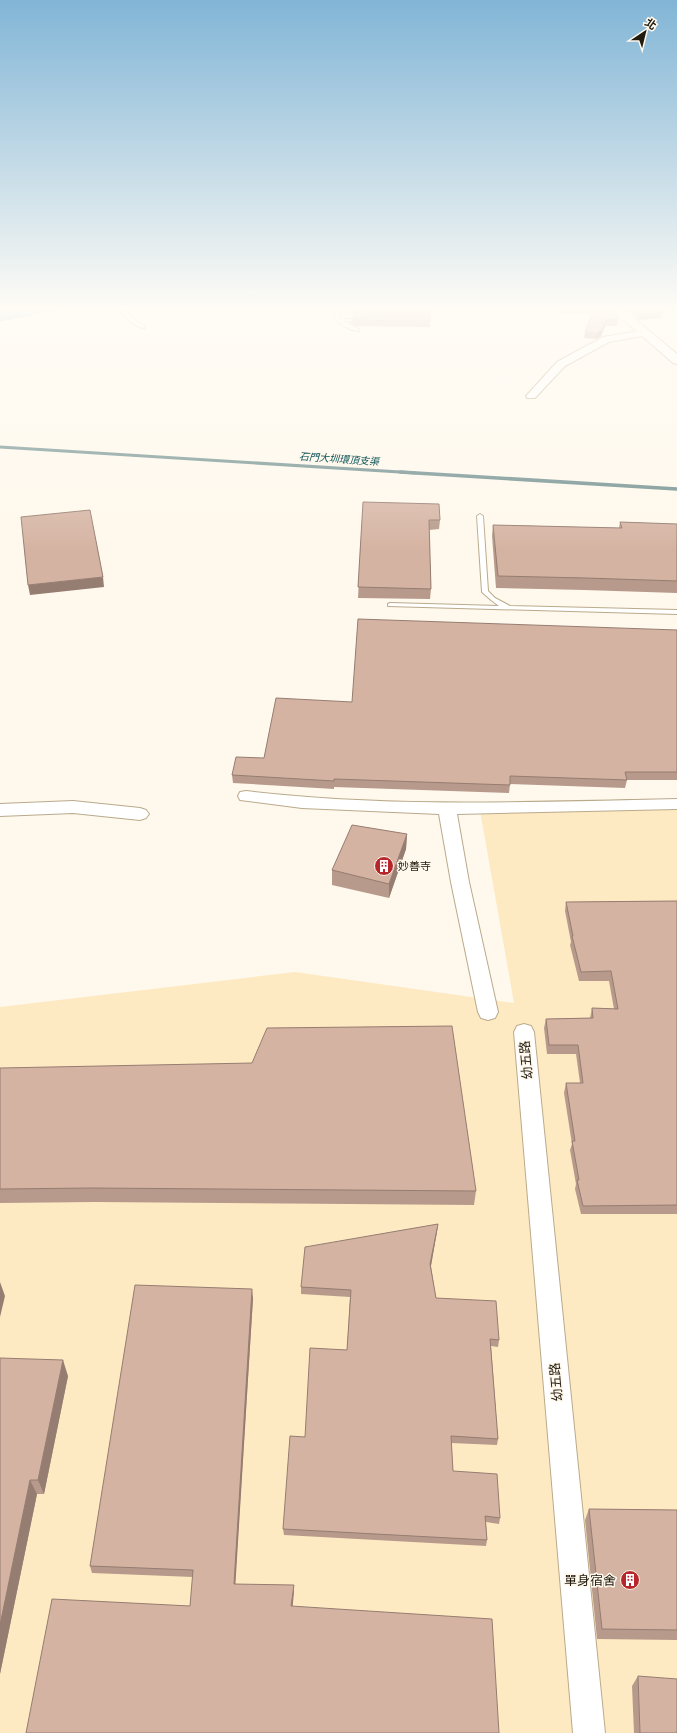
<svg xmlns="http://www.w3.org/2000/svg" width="677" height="1733" font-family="Arial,'Noto Sans TC',sans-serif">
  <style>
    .built { fill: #feeac2 }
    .water { fill: #86b7bc; stroke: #678888 }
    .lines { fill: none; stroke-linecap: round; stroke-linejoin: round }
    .stream-far1 { stroke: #678888; stroke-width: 3 }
    .stream { stroke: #678888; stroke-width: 3.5 }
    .service-casing { stroke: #baaa8c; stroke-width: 2 }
    .minor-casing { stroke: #baaa8c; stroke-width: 2 }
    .tertiary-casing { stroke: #baaa8c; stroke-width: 2 }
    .service { fill: #fff; fill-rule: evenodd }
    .minor { fill: #fff; fill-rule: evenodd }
    .tertiary { fill: #fff; fill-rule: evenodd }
    .wall { fill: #b79a8b }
    .shaded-wall { fill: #957d71 }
    .building { fill: #d5b3a2; stroke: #957d71 }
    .labels { text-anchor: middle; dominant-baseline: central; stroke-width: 3; stroke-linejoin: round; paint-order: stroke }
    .far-water-label { font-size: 10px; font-style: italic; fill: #0a5359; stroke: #fff8ec }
    .poi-label { font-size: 11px; fill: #201a0f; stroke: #fff8ec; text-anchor: start }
    .near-street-label { font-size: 13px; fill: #201a0f; stroke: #fff8ec }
    .near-poi-label { font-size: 13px; fill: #201a0f; stroke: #fff8ec; text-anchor: end }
  </style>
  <rect width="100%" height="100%" fill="#fff8ec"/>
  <path class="built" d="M479,805L677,809V1733H0V1007L295,972L514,1003Z"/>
  <path class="water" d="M0,308H65L0,321Z"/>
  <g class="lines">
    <path class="stream-far1" d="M0,447L416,473"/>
    <path class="stream" d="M400,472L677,489"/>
    <defs>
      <path id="service" d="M118,308H123L135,320L145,326V328C134,328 125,316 118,308Z
        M338,308H343L338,317L340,319H365V320L363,321H343L359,329V331C350,331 339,324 334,317Z
        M480,514L483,516L488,591L495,598L510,606L677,610V614L388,606V604L390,603L499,606L491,600L482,592L477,516Z"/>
      <path id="minor" d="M645,330L650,333L648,335L609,342L565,366L535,398H527L526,396L557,362L603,337Z
        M246,791C389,808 533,802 677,799V809L457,814L469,882L498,1012L495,1018L488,1020L481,1018L478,1012L451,882L439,814L302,808L240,800L238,796L240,792Z
        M73,801L140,808L146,810L149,814L146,818L140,820L73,813L0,816V804Z
        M524,1024L531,1026L534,1032L605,1733H573L514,1032L517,1026Z"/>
      <path id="tertiary" d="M610,308H622L677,354V364L673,363Z"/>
    </defs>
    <use href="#service" class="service-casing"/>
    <use href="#minor" class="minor-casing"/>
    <use href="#tertiary" class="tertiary-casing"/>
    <use href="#service" class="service"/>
    <use href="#minor" class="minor"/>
    <use href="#tertiary" class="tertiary"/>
  </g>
  <path class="wall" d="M353,308H431L430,327L356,326L351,324V318H353Z
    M559,308H613L618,320L617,326H605L601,336L596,339L584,338L585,332L592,315L559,313Z
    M625,308H658L662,318L639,320Z
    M363,502L440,520L439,529L429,530L431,589L430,599L358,598Z
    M620,522L677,524V593L584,590L496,588L492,536L493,525L619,528Z
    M677,630V780H627L625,788L510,784L509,793L334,787V789L233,783L232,775L264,758L352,702Z
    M407,834L406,849L389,898L332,885V870Z
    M677,901V1214H581L575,1189L576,1184L570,1150L572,1144L564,1093L566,1083H580L576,1054H547L544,1028L546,1019L590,1018L592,1008L614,1009L609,981H579L570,945L571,942L565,911L566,902Z
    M0,1068L476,1191L474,1205L95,1202L0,1203Z
    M438,1224L431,1266L436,1298L499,1340L498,1347L491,1346L498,1439L497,1445L451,1443L453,1471L500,1518L499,1524L486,1522L487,1540L486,1546L284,1535L283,1529L305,1437L347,1350L350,1297L301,1294V1287Z
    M253,1298L235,1584L294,1592L190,1606L193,1577L92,1573L90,1566Z
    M0,1358L68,1376L44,1494H37L0,1674Z
    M589,1509L677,1510V1640L597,1639L585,1520Z
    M638,1676L677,1733H634L632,1686Z"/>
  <path class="shaded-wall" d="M663,312L662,318L639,320L640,314Z
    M606,320L605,326L601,336L596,339V334Z
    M103,577L104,587L30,595L28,585Z
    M407,834L406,849L389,898V884Z
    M438,1224L437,1232L430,1271V1264Z
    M0,1282L5,1296L0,1317Z
    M252,1289L253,1298L235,1591L234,1584Z
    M63,1360L68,1376L44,1494L38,1480Z
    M30,1480L37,1494L0,1674V1625Z
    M294,1585V1592L292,1613L291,1606Z"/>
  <path class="building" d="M353,308H431V313L353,312Z
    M576,308H613L618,320H606L602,330L596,334L585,332L594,310Z
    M632,308H658L663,312L640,314Z
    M351,318H431L430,321L356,320Z
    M363,502L439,504L440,520H429L431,589L358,587Z
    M90,510L103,577L28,585L21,517Z
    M620,522L677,524V581L586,578L498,576L493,525L622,528Z
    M358,619L677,630V772H625L627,780L510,776V785L334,779V781L232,775L236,757L264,758L276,698L352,702Z
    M352,825L407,834L389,884L332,870Z
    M677,901V1205L583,1206L577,1180H579L572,1141H575L566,1083H583L578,1045H549L546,1019L593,1018L592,1008L618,1009L611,971L581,972L572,936H573L566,902Z
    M452,1026L476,1191L92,1188L0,1189V1068L252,1063L267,1028Z
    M438,1224L430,1264L436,1298L496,1301L499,1340L490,1339L498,1439L451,1436L453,1471L497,1474L500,1518L485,1516L487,1540L283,1529L290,1436L305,1437L310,1348L347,1350L351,1290L301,1287L305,1247Z
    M135,1285L252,1289L234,1584L294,1585L291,1606L492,1619L499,1733H26L52,1599L190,1606L193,1570L90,1566Z
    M0,1358L63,1360L38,1480H30L0,1625Z
    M589,1509L677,1510V1630L602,1629Z
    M638,1676L677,1679V1733H640Z"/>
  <linearGradient id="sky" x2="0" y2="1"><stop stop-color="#81b5d6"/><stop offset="0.56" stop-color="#fffcf6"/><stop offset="1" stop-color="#fffcf6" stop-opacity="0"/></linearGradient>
  <rect width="677" height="551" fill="url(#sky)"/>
  <defs>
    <symbol id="building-disc" viewBox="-11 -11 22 22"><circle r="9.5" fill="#b7262b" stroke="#fff8ec"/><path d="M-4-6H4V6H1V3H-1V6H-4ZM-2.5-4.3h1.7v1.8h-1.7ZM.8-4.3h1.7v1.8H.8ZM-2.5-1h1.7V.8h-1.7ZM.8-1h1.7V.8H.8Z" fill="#fff"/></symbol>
  </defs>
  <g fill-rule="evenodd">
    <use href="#building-disc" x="373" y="855" width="22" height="22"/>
    <use href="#building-disc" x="619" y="1569" width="22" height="22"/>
  </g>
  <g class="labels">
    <g class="far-water-label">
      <text transform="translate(339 459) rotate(4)">石門大圳環頂支渠</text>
    </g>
    <g class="poi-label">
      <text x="398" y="866">妙善寺</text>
    </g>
    <g class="near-street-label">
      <text transform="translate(526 1060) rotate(-95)">幼五路</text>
      <text transform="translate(556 1382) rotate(-95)">幼五路</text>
    </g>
    <g class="near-poi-label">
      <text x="616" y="1580">單身宿舍</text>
    </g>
  </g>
  <g transform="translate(645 32) rotate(35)" stroke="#fff8ec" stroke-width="3" paint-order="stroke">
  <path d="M0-3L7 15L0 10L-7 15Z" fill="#201a0f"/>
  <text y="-6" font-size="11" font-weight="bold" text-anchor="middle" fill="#201a0f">北</text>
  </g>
</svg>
